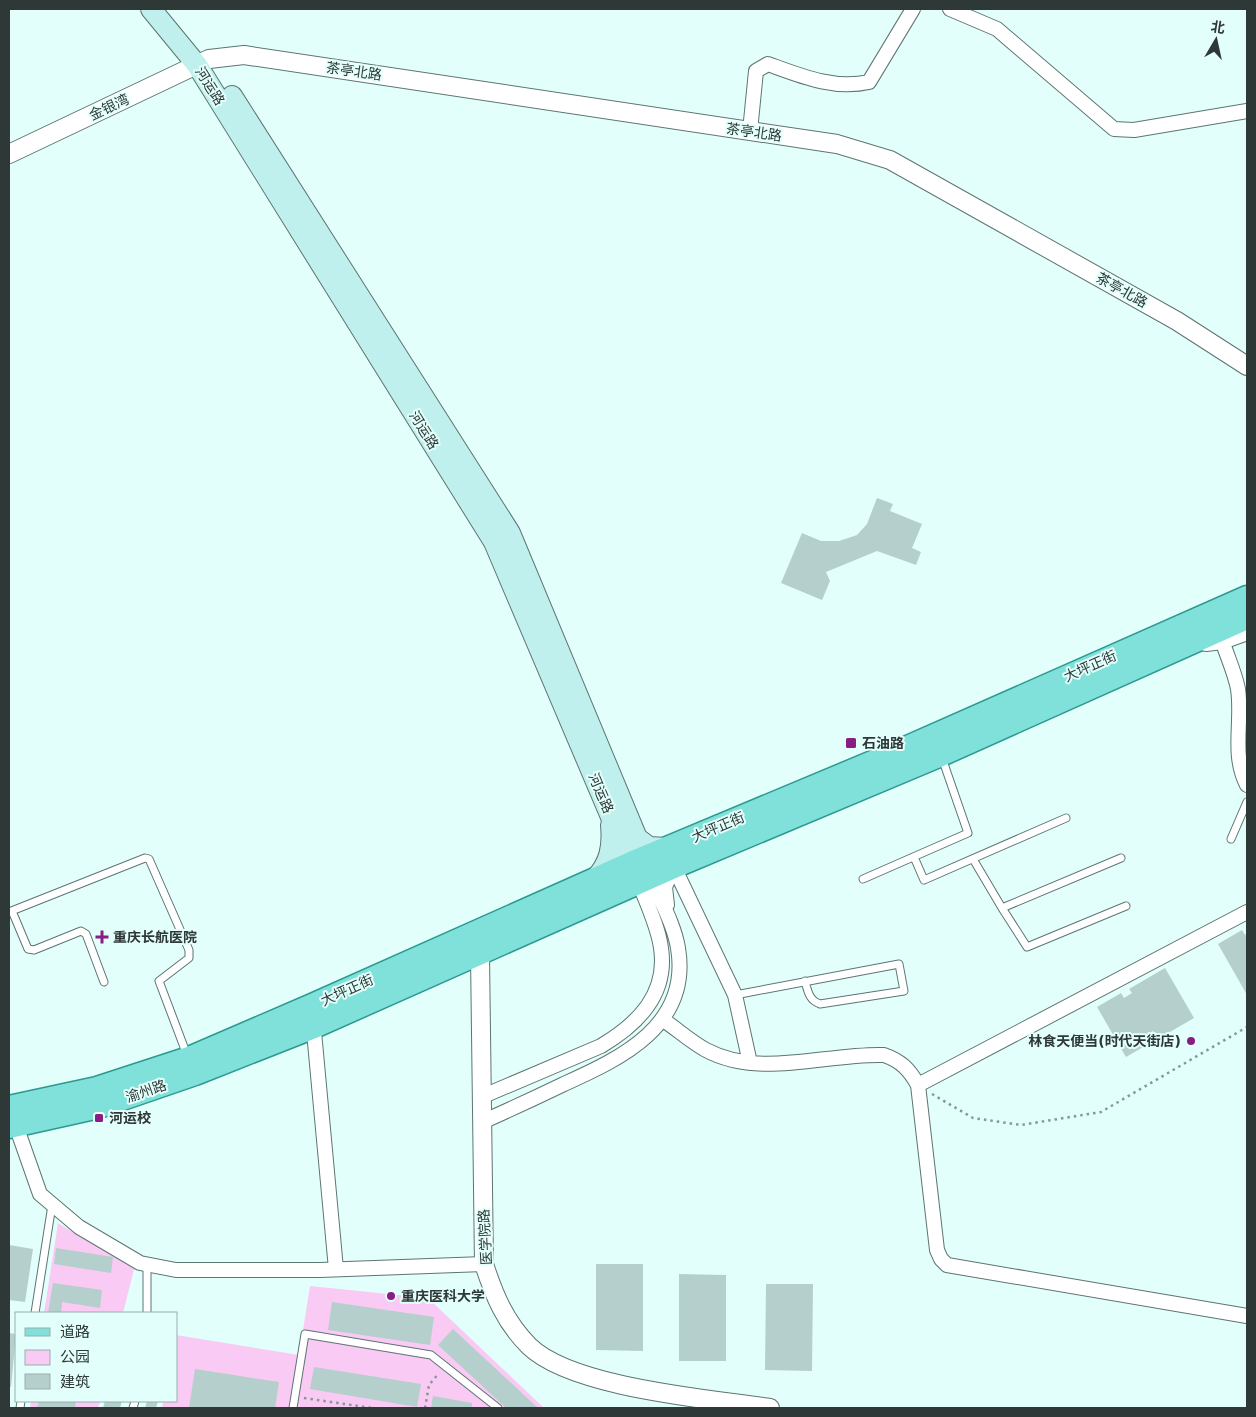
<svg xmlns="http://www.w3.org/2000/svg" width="1256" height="1417" font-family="'DejaVu Sans','Noto Sans SC',sans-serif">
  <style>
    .green { fill: #f9caf3 }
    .building { fill: #b5cfcc }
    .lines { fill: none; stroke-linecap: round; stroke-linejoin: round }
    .service-casing { stroke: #5d7572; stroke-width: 9 }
    .minor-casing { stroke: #5d7572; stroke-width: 16 }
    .tertiary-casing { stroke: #5d7572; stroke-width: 20 }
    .secondary-casing { stroke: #5d7572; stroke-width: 22 }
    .primary-casing { stroke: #2c9991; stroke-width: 25 }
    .path { stroke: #859895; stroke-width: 2.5; stroke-dasharray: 2.5 4; stroke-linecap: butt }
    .service { stroke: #fff; stroke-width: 7 }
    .minor { stroke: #fff; stroke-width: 14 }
    .tertiary { stroke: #fff; stroke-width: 18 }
    .secondary { stroke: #bff0ed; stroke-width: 20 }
    .primary { stroke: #80e1da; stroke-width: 22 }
    .poi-dot { fill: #881d83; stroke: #e3fffb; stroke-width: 2 }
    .labels { text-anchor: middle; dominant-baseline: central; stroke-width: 4; stroke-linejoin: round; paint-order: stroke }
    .street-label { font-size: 14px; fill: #2e3837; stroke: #e3fffb }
    .poi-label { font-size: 14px; font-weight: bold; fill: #2e3837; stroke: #e3fffb; text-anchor: start }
  </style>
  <rect width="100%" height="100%" fill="#e3fffb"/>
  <path class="green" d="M58,1223L134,1269L123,1313H44Z
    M310,1286L428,1298L544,1408H162L163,1401H176V1335L299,1355Z
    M31,1401H100L98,1408H30Z"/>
  <path class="building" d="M877,498L893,504L890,511L922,524L912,548L921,552L916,565L877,551L826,572L830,581L822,600L781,583L802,533L821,541H839L857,535L867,524Z
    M1242,930L1245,935L1247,933V995L1218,944Z
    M1165,968L1194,1018L1158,1039L1153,1031L1145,1035L1150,1043L1126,1057L1097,1007L1121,993L1124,998L1132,993L1129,989Z
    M9,1245L33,1249L25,1302L9,1300Z
    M56,1248L113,1257L111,1273L54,1264Z
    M596,1264H643V1351L596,1350Z
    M679,1274L726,1275V1361H679Z
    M53,1283L102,1290L100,1308L62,1302L61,1313H48Z
    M766,1284H813L812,1371L765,1370Z
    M332,1302L434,1317L430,1345L328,1330Z
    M453,1329L538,1408H506L438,1345Z
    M9,1333L16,1334L11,1387H9Z
    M314,1367L421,1384L417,1407L310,1389Z
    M195,1369L279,1382L275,1408H189Z
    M433,1396L472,1403V1408H431Z
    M39,1401H76L75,1408H37Z
    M105,1401H122L120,1408H103Z
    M147,1401H158L156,1408H145Z"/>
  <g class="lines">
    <defs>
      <path id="service" d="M1231,839L1247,802
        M914,857L924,880L1066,818
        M973,859L1002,908L1121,858
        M863,879L968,833L942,758
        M1002,908L1027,947L1126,906
        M12,911L28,949L34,950L81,931L86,934L104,982
        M9,912L145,858L149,859L189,950V958L159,981L187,1055
        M735,995L899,964L904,991L820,1004C809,1000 808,992 805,981
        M147,1265V1313
        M35,1313L52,1205
        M20,1408L21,1401
        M133,1408L135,1401
        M293,1408L305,1334L431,1355L498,1408"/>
      <path id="minor" d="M950,9L997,29L1114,129L1134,130L1247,111
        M750,131L756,71L768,64C801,76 834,90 869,82L913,9
        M1222,640C1227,656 1235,673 1238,689C1243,722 1231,754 1247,785
        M667,905L665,887L674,867L735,995L750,1063
        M662,1019C677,1029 691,1042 706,1050C760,1079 826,1053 884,1055C901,1061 909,1069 918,1085L1247,912
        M313,1021L336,1269
        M918,1085L937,1250L941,1259L947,1265L1247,1316
        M481,1097L601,1046C638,1024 668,994 661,948C658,926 647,904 639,883
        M14,1120L40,1194L79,1227L140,1263L176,1270H320L484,1264
        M482,1122C509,1110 537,1097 564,1084C622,1058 691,1025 678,948C674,924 660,900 651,878L645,874"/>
      <path id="tertiary" d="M9,154L209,59L244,55L837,144L890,160L1177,321L1247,366
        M1206,642L1222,640L1247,631
        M480,955L484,1264C494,1295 505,1322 529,1346C572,1388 710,1399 770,1408"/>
      <path id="secondary" d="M151,9L197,65L494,542L637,878
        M232,96L510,533L637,838L649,847L666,848
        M595,879C610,863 613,847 611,825"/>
      <path id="primary" d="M9,1107L97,1088L189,1058L312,1005L631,863L894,753L1247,597
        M9,1127L99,1107L195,1074L314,1027L674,867L941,755L1247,618"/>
    </defs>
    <use href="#service" class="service-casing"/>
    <use href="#minor" class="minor-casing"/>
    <use href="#tertiary" class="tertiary-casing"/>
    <use href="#secondary" class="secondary-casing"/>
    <use href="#primary" class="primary-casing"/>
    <path class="path" d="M932,1094L973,1118L1021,1125L1101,1112L1247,1027
      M304,1398L372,1408
      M425,1408L429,1385L439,1373"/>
    <use href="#service" class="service"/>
    <use href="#minor" class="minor"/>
    <use href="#tertiary" class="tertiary"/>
    <use href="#secondary" class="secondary"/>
    <use href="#primary" class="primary"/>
  </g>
  <g class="poi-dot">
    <rect x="845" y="737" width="12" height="12" rx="2.5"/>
    <path d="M99.5 929.5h5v5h5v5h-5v5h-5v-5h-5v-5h5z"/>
    <circle cx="1191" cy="1041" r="5"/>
    <rect x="94" y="1113" width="10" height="10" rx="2.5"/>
    <circle cx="391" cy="1296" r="5"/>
  </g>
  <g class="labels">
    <g class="street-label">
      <text transform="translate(354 71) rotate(8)">茶亭北路</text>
      <text transform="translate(210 86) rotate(58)">河运路</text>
      <text transform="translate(109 107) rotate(-25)">金银湾</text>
      <text transform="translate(754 132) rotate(8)">茶亭北路</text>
      <text transform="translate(1122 290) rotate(29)">茶亭北路</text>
      <text transform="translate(424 430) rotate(58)">河运路</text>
      <text transform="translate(1090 666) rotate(-24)">大坪正街</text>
      <text transform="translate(601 793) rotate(67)">河运路</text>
      <text transform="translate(718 827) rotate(-23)">大坪正街</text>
      <text transform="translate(347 990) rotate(-24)">大坪正街</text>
      <text transform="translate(146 1091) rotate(-19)">渝州路</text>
      <text transform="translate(485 1237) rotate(-93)">医学院路</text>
    </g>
    <g class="poi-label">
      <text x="862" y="743">石油路</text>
      <text x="113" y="937">重庆长航医院</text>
      <text x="1181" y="1041" text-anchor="end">林食天便当(时代天街店)</text>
      <text x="109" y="1118">河运校</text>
      <text x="401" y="1296">重庆医科大学</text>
    </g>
  </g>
  <rect width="1256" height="1417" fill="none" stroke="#2e3837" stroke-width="20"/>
  <rect x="15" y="1312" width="162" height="90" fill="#e3fffb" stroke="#9bafad"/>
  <rect x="25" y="1328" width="25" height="8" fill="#80e1da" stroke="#9bafad"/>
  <text x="60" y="1337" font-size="15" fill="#2e3837">道路</text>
  <rect x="25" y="1350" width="25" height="15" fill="#f9caf3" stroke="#9bafad"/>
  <text x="60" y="1362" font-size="15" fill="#2e3837">公园</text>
  <rect x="25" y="1374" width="25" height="15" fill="#b5cfcc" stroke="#9bafad"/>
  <text x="60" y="1387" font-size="15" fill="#2e3837">建筑</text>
  <g transform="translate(1216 40) rotate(9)" stroke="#e3fffb" stroke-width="4" paint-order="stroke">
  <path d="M0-4L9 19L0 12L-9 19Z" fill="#2e3837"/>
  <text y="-8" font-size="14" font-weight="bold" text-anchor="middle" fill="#2e3837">北</text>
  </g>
</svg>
